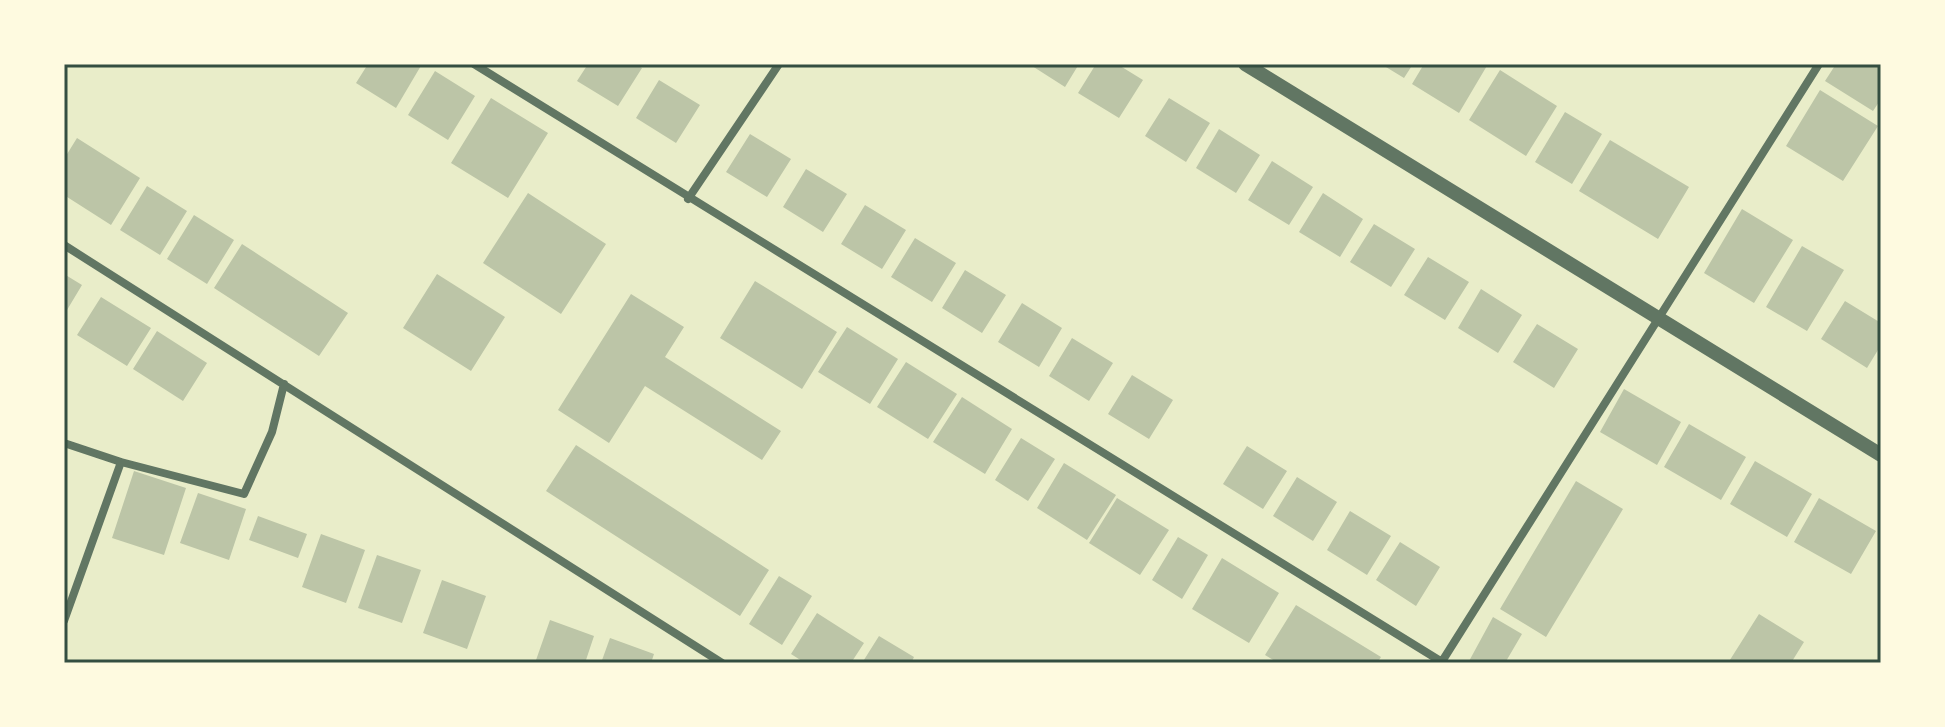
<svg xmlns="http://www.w3.org/2000/svg" width="1945" height="727" font-family="Inter,sans-serif">
  <style>
    .building { fill: #bcc5a7 }
    .lines { fill: none; stroke-linecap: round; stroke-linejoin: round }
    .minor { stroke: #617663; stroke-width: 8 }
    .tertiary { stroke: #617663; stroke-width: 14 }
    .neatline { fill: none; stroke: #344e41; stroke-width: 3 }
  </style>
  <rect width="100%" height="100%" fill="#e9edc9"/>
  <path class="building" d="M368,64H422L396,108L356,83Z
    M588,64H636L642,68L618,106L577,81Z
    M1029,64H1079L1065,87Z
    M1096,64H1117L1143,80L1119,118L1078,93Z
    M1381,64H1413L1404,78Z
    M1424,64H1488L1459,113L1412,84Z
    M1836,64H1881V99L1873,111L1825,81Z
    M1500,70L1557,106L1526,156L1469,120Z
    M435,71L475,96L448,140L408,115Z
    M659,80L700,105L676,143L636,118Z
    M1820,90L1878,126L1843,181L1786,146Z
    M491,98L548,133L508,198L451,163Z
    M1169,98L1210,123L1186,162L1145,136Z
    M1565,112L1602,134L1572,184L1535,162Z
    M1219,129L1260,155L1236,193L1196,168Z
    M750,134L791,159L767,197L726,172Z
    M77,138L140,178L111,225L64,195V159Z
    M1610,140L1689,187L1658,239L1579,191Z
    M1272,161L1313,187L1289,225L1248,200Z
    M806,169L847,194L823,232L783,207Z
    M147,186L187,211L160,255L120,230Z
    M528,193L606,244L561,314L483,263Z
    M1323,193L1363,219L1340,257L1299,232Z
    M865,205L906,230L882,269L841,244Z
    M1742,209L1793,240L1754,303L1704,273Z
    M194,215L234,240L207,284L167,259Z
    M1374,224L1415,249L1391,287L1350,262Z
    M915,238L956,263L932,302L891,277Z
    M242,244L348,313L319,356L214,288Z
    M1802,246L1844,270L1807,331L1766,307Z
    M1428,257L1469,282L1445,320L1404,295Z
    M965,270L1006,295L982,333L942,308Z
    M64,274L82,285L64,315Z
    M437,274L505,317L471,371L403,328Z
    M755,281L837,332L802,389L720,338Z
    M1481,289L1522,315L1498,353L1458,328Z
    M631,294L684,327L665,357L781,431L762,460L645,386L609,443L558,410Z
    M101,297L151,328L127,366L77,335Z
    M1845,301L1881,323V345L1867,368L1821,339Z
    M1022,303L1062,328L1039,367L998,342Z
    M1537,324L1578,349L1554,388L1513,362Z
    M847,327L898,359L870,404L818,372Z
    M157,331L207,363L183,401L133,369Z
    M1072,338L1113,363L1089,401L1049,376Z
    M906,362L957,394L928,439L877,407Z
    M1132,375L1173,400L1149,439L1108,414Z
    M1624,389L1681,422L1657,465L1600,432Z
    M962,397L1012,429L985,474L933,442Z
    M1689,424L1746,457L1721,500L1664,467Z
    M1021,438L1055,459L1028,501L995,480Z
    M576,445L769,570L740,616L546,491Z
    M1247,446L1287,471L1263,509L1223,484Z
    M1755,461L1812,494L1787,537L1730,504Z
    M1064,463L1116,495L1087,540L1037,508Z
    M134,471L186,488L164,555L112,538Z
    M1297,477L1337,502L1313,541L1273,516Z
    M1576,481L1623,509L1546,637L1500,609Z
    M198,493L246,509L229,560L180,543Z
    M1117,498L1169,530L1140,575L1089,543Z
    M1819,498L1876,531L1851,574L1794,542Z
    M1350,511L1391,536L1367,575L1327,550Z
    M258,516L307,534L298,558L249,540Z
    M321,534L365,550L346,603L302,587Z
    M1178,537L1208,555L1182,599L1152,580Z
    M1400,542L1440,567L1416,606L1376,580Z
    M377,555L421,570L402,623L358,608Z
    M1222,558L1279,593L1249,643L1192,609Z
    M779,576L812,596L782,645L749,624Z
    M442,580L486,596L467,649L423,633Z
    M1296,605L1381,657L1377,663H1278L1265,655Z
    M817,613L864,643L851,663H805L791,654Z
    M1759,614L1804,642L1791,663H1728Z
    M1493,617L1522,634L1505,663H1468Z
    M550,620L594,636L585,663H535Z
    M879,636L914,657L911,663H862Z
    M610,638L654,654L651,663H601Z"/>
  <g class="lines">
    <path class="minor" d="M474,64L1442,662
      M688,199L779,64
      M64,245L722,663
      M64,443L121,462L244,494L272,432L284,384
      M64,621L121,462
      M1441,663L1819,64"/>
    <path class="tertiary" d="M1245,64L1881,455"/>
  </g>
  <rect width="1945" height="727" fill="none" stroke="#fefae0" stroke-width="132"/>
  <rect x="66" y="66" width="1813" height="595" class="neatline"/>
</svg>
